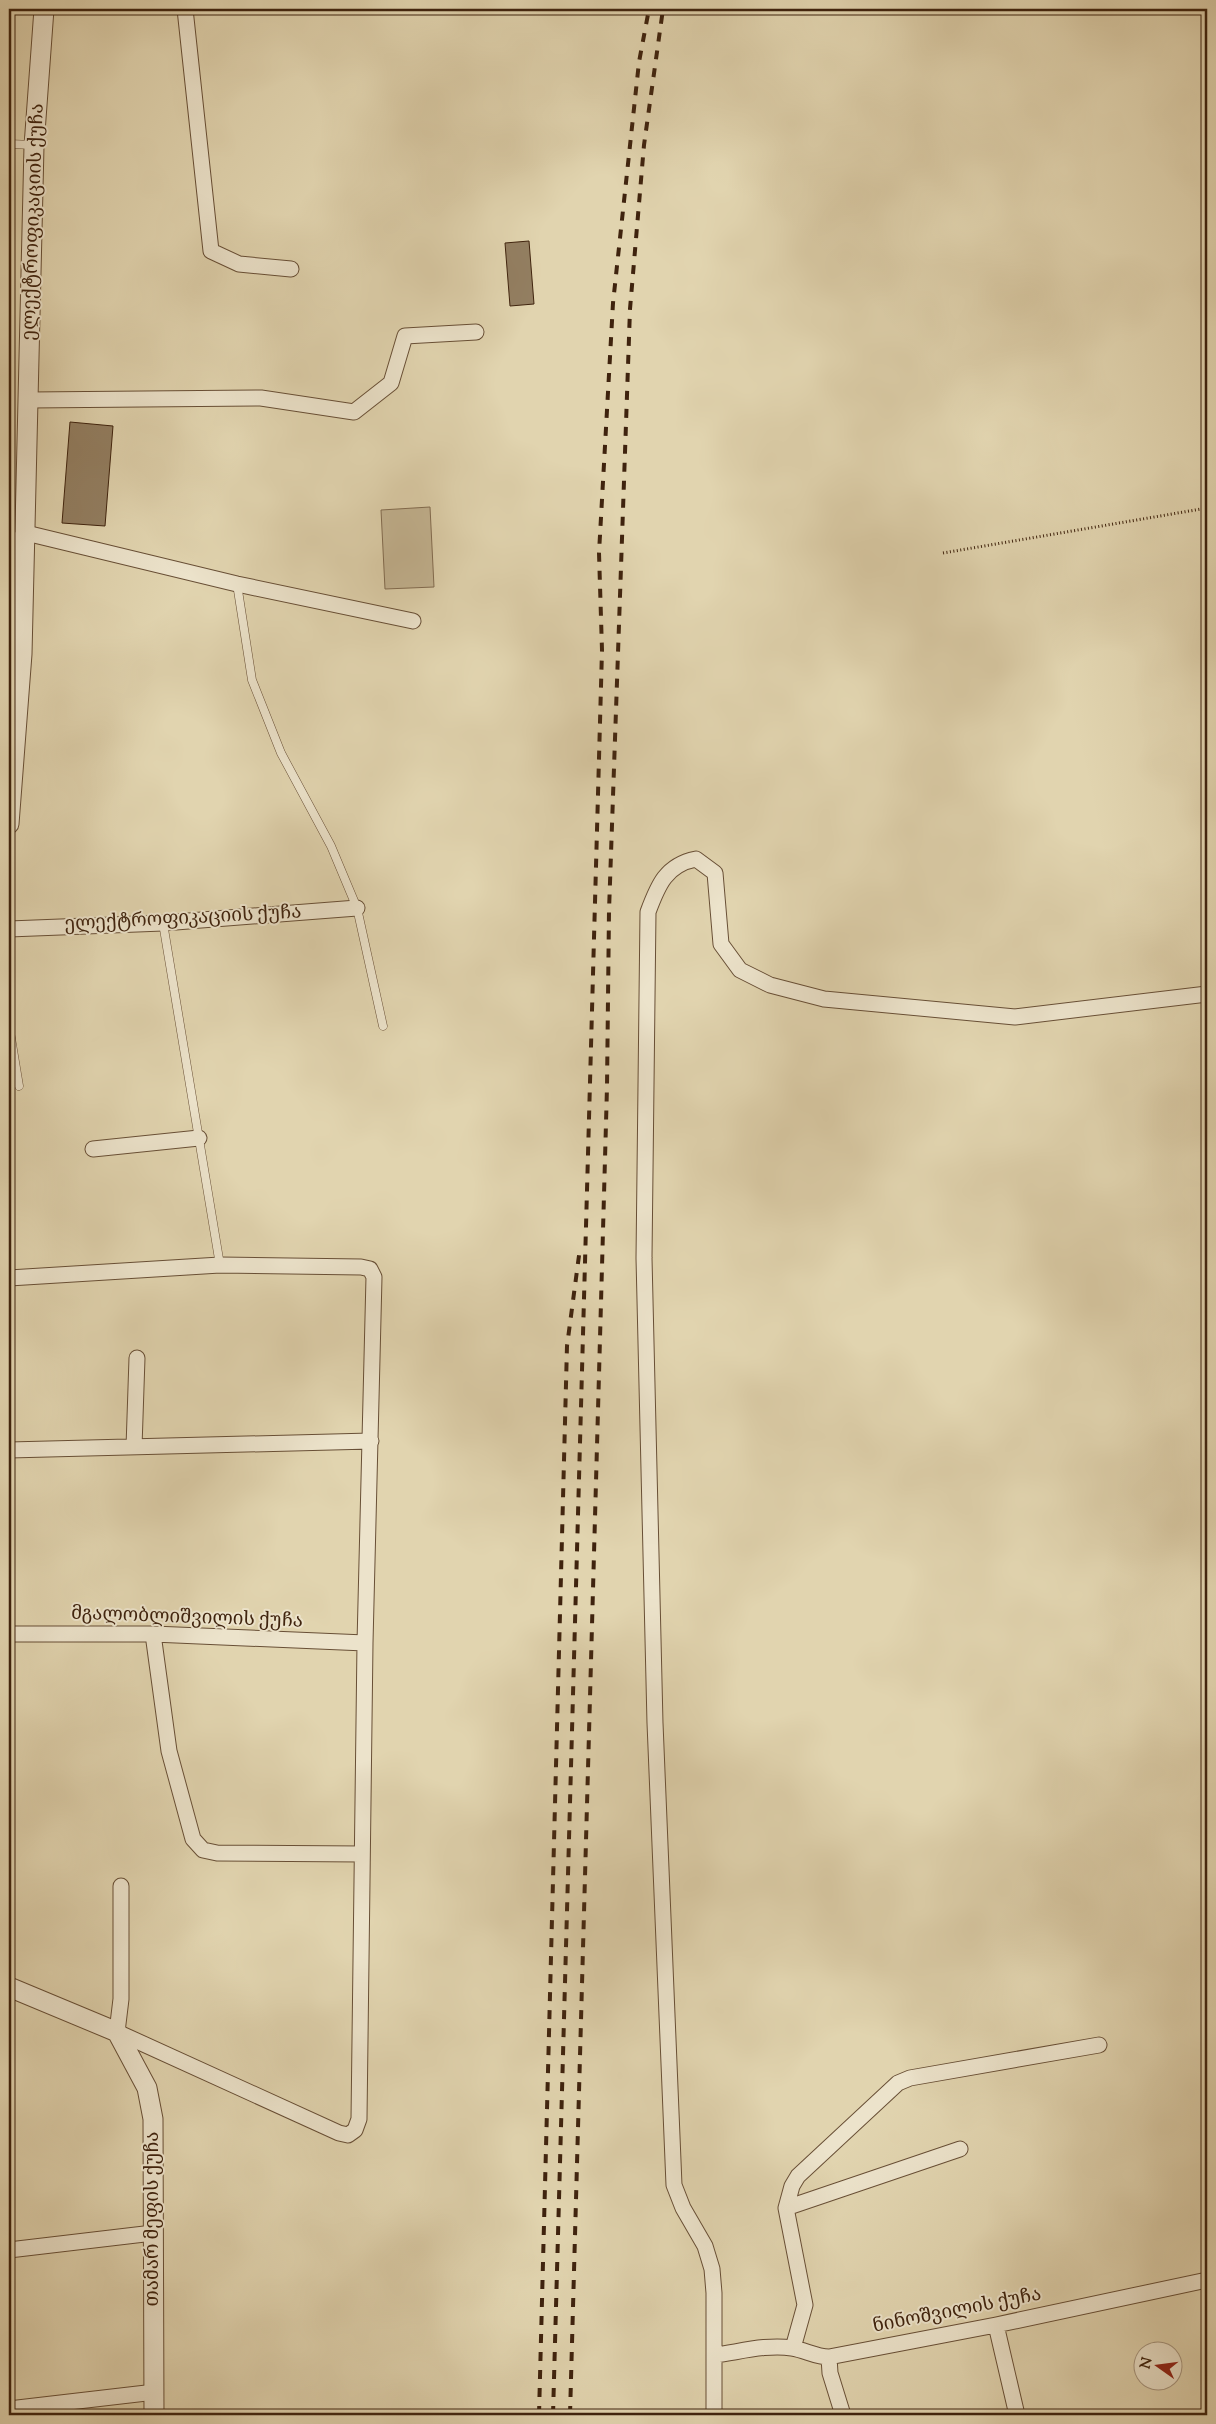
<svg xmlns="http://www.w3.org/2000/svg" width="1216" height="2424" font-family="'Sorts Mill Goudy','Noto Serif Georgian',serif">
  <style>
    .green { fill: #c5b694; stroke: #826c51 }
    .building { fill: #937f62; stroke: #3f230e }
    .lines { fill: none; stroke-linecap: round; stroke-linejoin: round }
    .service-casing { stroke: #684f36; stroke-width: 9 }
    .minor-casing { stroke: #684f36; stroke-width: 17 }
    .tertiary-casing { stroke: #684f36; stroke-width: 21 }
    .path { stroke: #3f230e; stroke-width: 3; stroke-dasharray: 1 2.5; stroke-linecap: butt }
    .service { stroke: #ece3cb; stroke-width: 8 }
    .minor { stroke: #ece3cb; stroke-width: 15 }
    .tertiary { stroke: #ece3cb; stroke-width: 19 }
    .rail { stroke: #3f230e; stroke-width: 4; stroke-dasharray: 9 9; stroke-linecap: butt }
    .labels { text-anchor: middle; dominant-baseline: central; stroke-width: 4; stroke-linejoin: round; paint-order: stroke }
    .street-label { font-size: 19px; fill: #3f230e; stroke: #ece3cb }
  </style>
  <rect width="100%" height="100%" fill="#e1d4af"/>
  <filter id="stains"><feTurbulence type="fractalNoise" baseFrequency=".004" numOctaves="4"/><feColorMatrix values="0 0 0 0 .2 0 0 0 0 .09 0 0 0 0 .02 0 0 0 .5 -.17"/></filter>
  <radialGradient id="worn" r=".72"><stop offset=".6" stop-color="#630" stop-opacity="0"/><stop offset="1" stop-color="#630" stop-opacity=".3"/></radialGradient>
  <path class="green" d="M430,507L434,587L385,589L381,510Z"/>
  <path class="building" d="M529,241L534,304L510,306L505,243Z
    M70,422L113,426L105,526L62,523Z"/>
  <g class="lines">
    <defs>
      <path id="service" d="M9,144L34,145
        M237,584L252,680L281,753L331,846L357,908L383,1026
        M163,923L220,1265
        M9,1026L19,1086"/>
      <path id="minor" d="M185,9L211,251L239,264L291,269
        M30,400L261,398L354,412L391,383L405,336L476,332
        M9,548L26,533L237,584L413,621
        M9,929L163,923L357,908
        M93,1149L199,1138
        M9,1278L220,1265L361,1267L370,1269L374,1277L365,1643L359,2119L355,2130L348,2135L339,2133L117,2032L121,1999V1886
        M134,1447L137,1358
        M9,1450L371,1441
        M9,1634H153L365,1643
        M153,1634L169,1751L193,1839L203,1850L217,1853L362,1854
        M786,2208L960,2149
        M9,2250L153,2233
        M996,2325L1017,2415
        M793,2348L805,2305L786,2208L792,2186L798,2176L898,2083L910,2078L1099,2045
        M715,2355C739,2352 767,2344 792,2348C805,2350 816,2357 829,2357L996,2325L1207,2280
        M829,2357L830,2373L843,2415
        M9,2409L155,2392
        M714,2415V2293L712,2269L705,2246L683,2208L674,2185L655,1723L644,1258L648,912C658,885 666,865 696,859L715,873L721,944L740,970L770,985L824,999L1015,1017L1207,994"/>
      <path id="tertiary" d="M9,824L22,654L34,146L44,9
        M9,1987L117,2032L147,2088L153,2119L154,2415"/>
    </defs>
    <use href="#service" class="service-casing"/>
    <use href="#minor" class="minor-casing"/>
    <use href="#tertiary" class="tertiary-casing"/>
    <path class="path" d="M943,553L1207,508"/>
    <use href="#service" class="service"/>
    <use href="#minor" class="minor"/>
    <use href="#tertiary" class="tertiary"/>
    <path class="rail" d="M539,2415L567,1346L580,1248
      M553,2415L602,650L599,553L613,303L639,62L649,9
      M570,2415L607,1087L609,911L630,309L644,145L663,9"/>
  </g>
  <g class="labels">
    <g class="street-label">
      <text transform="translate(34 222) rotate(-88)">ელექტროფიკაციის ქუჩა</text>
      <text transform="translate(183 919) rotate(-3)">ელექტროფიკაციის ქუჩა</text>
      <text transform="translate(187 1618) rotate(2)">მგალობლიშვილის ქუჩა</text>
      <text transform="translate(153 2219) rotate(-90)">თამარ მეფის ქუჩა</text>
      <text transform="translate(957 2311) rotate(-11)">ნინოშვილის ქუჩა</text>
    </g>
  </g>
  <rect width="1216" height="2424" fill="none" stroke="#e1d4af" stroke-width="30"/>
  <rect x="10" y="10" width="1196" height="2404" fill="none" stroke="#3f230e" stroke-width="2.5"/>
  <rect x="15" y="15" width="1186" height="2394" fill="none" stroke="#3f230e"/>
  <g transform="translate(1158 2366) rotate(284)"><circle r="24" fill="#ece3cb" stroke="#a7967f"/>
  <path d="M0-4L9 19L0 12L-9 19Z" fill="#8f2418"/>
  <text y="-8" font-size="14" font-weight="bold" text-anchor="middle" fill="#3f230e">N</text>
  </g>
  <rect width="100%" height="100%" filter="url(#stains)"/>
  <rect width="100%" height="100%" fill="url(#worn)"/>
</svg>
